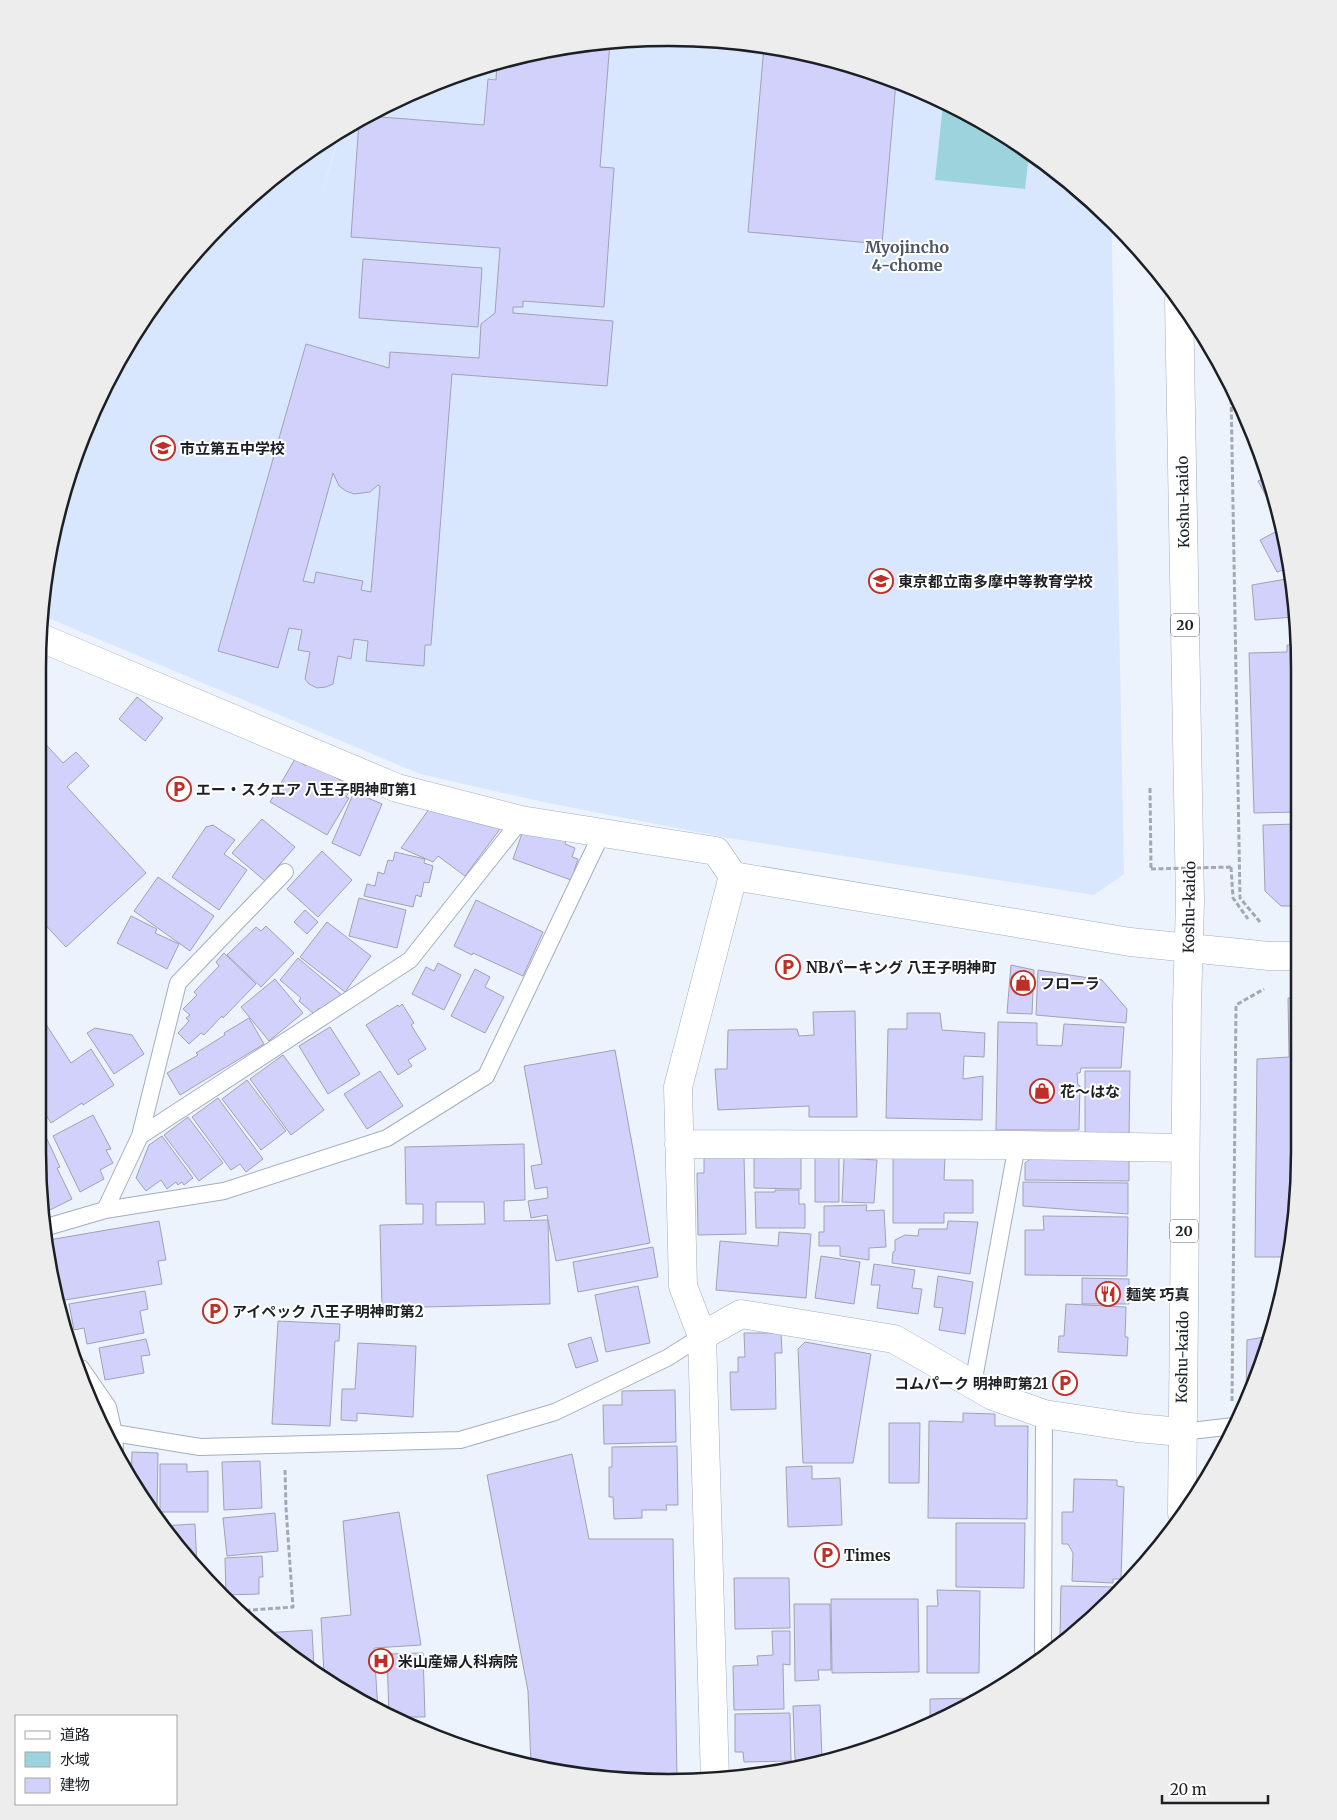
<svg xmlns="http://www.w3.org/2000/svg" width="1337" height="1820" font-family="Merriweather,'Noto Sans JP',serif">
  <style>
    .built { fill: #d9e7fe }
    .water { fill: #9cd3dc }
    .building { fill: #d2d1fc; stroke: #a1a1b2; fill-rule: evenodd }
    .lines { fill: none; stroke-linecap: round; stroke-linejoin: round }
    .service-casing { stroke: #a4aebe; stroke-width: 18 }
    .minor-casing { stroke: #a4aebe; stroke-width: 29 }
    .tertiary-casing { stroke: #a4aebe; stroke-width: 29 }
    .trunk-casing { stroke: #a4aebe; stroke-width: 29 }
    .path { stroke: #a3a8b1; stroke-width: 3; stroke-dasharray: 5 2.5; stroke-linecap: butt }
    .service { stroke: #fff; stroke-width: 16 }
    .minor { stroke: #fff; stroke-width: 28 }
    .tertiary { stroke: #fff; stroke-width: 28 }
    .trunk { stroke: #fff; stroke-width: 28 }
    .path-bridge { stroke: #a3a8b1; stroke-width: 3; stroke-dasharray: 5 2.5; stroke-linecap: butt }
    .labels { text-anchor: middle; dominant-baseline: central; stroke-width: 4; stroke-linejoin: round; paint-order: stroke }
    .shield { fill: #fff; stroke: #606366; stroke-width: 1 }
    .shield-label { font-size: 14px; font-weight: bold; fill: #1c2025 }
    .poi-label { font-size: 15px; font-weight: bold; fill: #1c2025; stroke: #fff; text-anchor: start }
    .street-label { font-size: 15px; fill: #1c2025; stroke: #fff }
    .neighbourhood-label { font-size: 16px; font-weight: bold; fill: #4d5663; stroke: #fff }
    .rim { fill: none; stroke: #1c2025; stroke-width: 2.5 }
  </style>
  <rect width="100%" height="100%" fill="#edf3fd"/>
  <path class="built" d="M628,39L751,43L872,71L984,122L1085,194L1113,225L1112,244L1124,874L1094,895L728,838L548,803L420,774L41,615L59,505L102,390L144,318L222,223L285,168L339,134L320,200L340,133L390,102L505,59Z"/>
  <path class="water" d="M943,104L984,122L1029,154L1025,189L935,180Z"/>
  <path class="building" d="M610,42L600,167L614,168L604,307L523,301V307H513V313L613,321L607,386L452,374L431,645H425L424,666L366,661L368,641L354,639L351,659L338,656L333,684L326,687L317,688L309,684L305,679L310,652L298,650L302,630L289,628L278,668L218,651L306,344L389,368L390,352L479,358L481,324L495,313L500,248L351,237L359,121L368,116L484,125L488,79L496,80L497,62L505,59ZM333,473L339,486L346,491L354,494L370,492L378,485L380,486L371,592L361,590L363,581L316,572L314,583L303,581Z
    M764,46L872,71L896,82L882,244L748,232Z
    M363,259L482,268L478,327L359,318Z
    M1265,478L1274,511L1258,481Z
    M1279,530L1289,568L1277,572L1260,540Z
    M1292,578L1294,586V617L1255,620L1252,585Z
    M1287,645H1294L1296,812L1254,813L1249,653L1287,652Z
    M137,697L163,718L145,741L119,719Z
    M39,737L63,763L76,752L89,766L67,787L146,873L66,947L38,917Z
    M295,759L306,766L309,762L347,784L346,786L351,789L346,797L349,798L327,835L270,802Z
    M354,792L382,804L360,856L332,843Z
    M432,805L506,821L465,876L438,856L433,862L401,848Z
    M262,819L295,847L265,881L232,853Z
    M1296,824V906H1281L1265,891L1263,825Z
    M213,825L235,840L224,854L247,870L219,910L172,877L206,827Z
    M525,825L566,840L565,844L575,848L572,857L578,859L571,880L513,859Z
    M322,851L352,880L318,917L287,889Z
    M395,852L425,859L424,863L433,866L429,883L424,882L421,897L416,895L413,907L364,896L367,884L375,886L378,872L384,874L388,860L393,861Z
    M158,877L214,916L190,951L134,911Z
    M359,898L406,910L397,948L349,936Z
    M476,900L543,932L523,976L473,953L472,955L454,946Z
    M305,910L318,922L307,934L294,922Z
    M131,916L157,929L155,933L179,944L167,969L117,943Z
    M327,922L371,956L345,992L300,957Z
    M266,926L294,953L261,987L227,955L256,927L261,931Z
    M224,953L256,984L223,1018L222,1016L204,1035L201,1033L189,1044L178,1033L189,1021L186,1018L190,1015L183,1009L197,995L194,992L219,966L216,962Z
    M298,958L343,996L321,1011L319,1008L314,1014L299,1001L301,998L280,980Z
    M438,963L461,975L444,1010L412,994L426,967L434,971Z
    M1011,965L1034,970L1032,1014L1007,1013Z
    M475,969L490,977L485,987L504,997L485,1033L451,1016Z
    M1038,970L1102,980L1127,1009L1126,1023L1036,1015Z
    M275,979L303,1013L269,1041L241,1007Z
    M1288,998H1297L1298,1193L1285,1257H1255L1257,1059L1289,1057Z
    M402,1004L414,1023L411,1025L426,1049L408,1060L412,1066L398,1075L366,1025L398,1005L399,1007Z
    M855,1011L857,1117H809V1106L718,1110L715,1069H727L728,1030L797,1029L799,1036L814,1035L813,1012Z
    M38,1012L71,1063L91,1049L114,1085L83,1105L82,1103L51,1123L41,1107L38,1109Z
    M907,1013H940L942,1030L985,1033L984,1057L964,1056L963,1079L983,1076L982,1120L886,1118L888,1029H907Z
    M249,1018L264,1044L180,1095L167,1073L198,1055L196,1053L225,1035L224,1033Z
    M998,1022L1037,1023V1045L1062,1046L1064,1024L1124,1027L1121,1068H1081L1080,1073H1077L1078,1085L1080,1086L1079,1130H996Z
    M330,1027L360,1074L328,1094L299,1046Z
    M95,1028L132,1035L144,1054L114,1074L87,1033Z
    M615,1050L650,1243L556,1261L547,1215L531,1218L528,1201L548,1198L547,1187L535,1189L531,1166L542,1164L524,1066Z
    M283,1055L324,1110L291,1135L250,1079Z
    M380,1071L403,1106L367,1129L344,1094Z
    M1085,1071H1130L1129,1136H1085Z
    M247,1080L286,1131L261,1150L222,1099Z
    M218,1098L263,1159L246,1172L240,1164L231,1170L192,1117Z
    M93,1115L111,1149L106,1150L113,1163L100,1170L104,1179L80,1192L53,1136Z
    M188,1117L223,1163L199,1181L164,1135Z
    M162,1136L193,1178L184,1185L182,1182L178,1185L176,1182L167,1189L161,1180L146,1191L136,1178L149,1145Z
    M47,1139L60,1167L57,1168L72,1199L50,1210L43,1196L37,1152L38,1144Z
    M524,1144L525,1200L504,1201V1221L548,1220L550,1304L382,1308L380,1225L423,1224V1204H406L405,1147ZM436,1202H484L485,1224L436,1225Z
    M754,1155H801V1189L754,1188Z
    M744,1157L746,1234L698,1235L697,1173H704V1158Z
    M815,1157H839V1202H815Z
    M893,1157H945L944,1180H973V1213H944V1223H893Z
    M1033,1157L1129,1158V1181L1025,1180V1163Z
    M844,1158L877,1160L874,1203L842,1202Z
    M1023,1182L1128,1183V1214L1023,1206Z
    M775,1190H799V1204H805V1228H756L755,1192H775Z
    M867,1205L866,1211L884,1210L886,1247L869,1248V1260L840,1256V1246H819V1232H824V1206Z
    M1043,1216L1128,1217L1127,1276L1025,1275V1230H1044Z
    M159,1221L166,1260L158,1261L162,1284L59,1301L49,1240Z
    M948,1221L978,1222L970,1274L892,1263L893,1252L895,1251V1240L905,1235L918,1236L919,1229H947Z
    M779,1232L811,1234L806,1298L716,1290L720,1241L778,1246Z
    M653,1247L658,1277L578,1292L573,1262Z
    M821,1256L860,1262L854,1304L815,1298Z
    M874,1264L915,1270L912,1288L922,1289L918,1314L877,1308L880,1285H871Z
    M938,1276L973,1282L965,1334L939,1330L943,1308L934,1307Z
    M1082,1278L1129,1279V1304H1082Z
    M638,1286L650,1343L606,1352L595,1295Z
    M145,1291L148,1309L140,1311L144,1333L87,1344L84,1328L74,1330L69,1304Z
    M1066,1304L1126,1307L1125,1337H1128L1127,1356L1058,1352L1059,1336H1064Z
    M278,1321L340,1324L339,1341H335L330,1426L272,1424Z
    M744,1333H781L782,1353H775L776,1409L731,1410L730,1372H738V1357H745Z
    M1270,1336L1266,1354L1246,1398L1247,1340Z
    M591,1337L598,1361L576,1368L568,1344Z
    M146,1339L150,1355L141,1356L144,1373L105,1380L99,1348Z
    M805,1342L871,1354L853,1463H803L798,1349Z
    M358,1343L416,1346L413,1417L357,1413V1421L341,1420L342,1389H355Z
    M675,1390L676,1442L604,1444L603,1405H622V1391Z
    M963,1413L995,1414V1426H1028L1027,1519L928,1518L929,1421L963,1422Z
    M889,1423H920L919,1483H889Z
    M677,1446L678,1505H666L667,1510H642V1518L614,1519L613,1497H609V1467H612V1447Z
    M132,1452L158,1453L157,1512H152L131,1481Z
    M572,1454L589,1539H673L677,1779L546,1770L531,1765L528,1691L487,1475Z
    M260,1461L262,1508L224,1510L222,1462Z
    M160,1464H187V1472L208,1471V1512H160Z
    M812,1466V1479L840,1478L842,1525L788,1527L786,1467Z
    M1074,1479L1117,1480V1486L1124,1487L1121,1579H1113V1583L1072,1581L1073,1553L1068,1544H1062V1512H1073Z
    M399,1512L421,1645L374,1648L378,1710L324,1674L321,1618L351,1615L343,1521Z
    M275,1513L278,1551L227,1556L223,1518Z
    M956,1523H1025L1024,1588L956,1587Z
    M195,1524L197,1567L168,1536L161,1526Z
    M262,1556L263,1577H259V1594L226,1595L225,1558Z
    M734,1578H789L790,1628L735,1629Z
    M1061,1586L1118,1587V1591L1070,1636H1060Z
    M937,1590L980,1591L979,1673H927V1606H938Z
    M831,1599H918L919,1672L832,1673Z
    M794,1604H830L831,1670H818L819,1680L795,1681Z
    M312,1630L314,1667L263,1633Z
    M772,1631H790V1665L783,1664L784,1709L734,1710L733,1666L758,1665L757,1656L773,1655Z
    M1058,1638H1067L1058,1647Z
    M423,1653L425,1717H389L387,1654Z
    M978,1698L948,1717L930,1725V1699Z
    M820,1705L822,1759L795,1760L793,1706Z
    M790,1713L791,1761L744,1762L743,1752H735V1714Z"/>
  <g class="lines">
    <defs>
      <path id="service" d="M140,1136L178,983L285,872
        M105,1210L224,1191L387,1138L486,1076L602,833
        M47,1227L105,1210L140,1136L410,960L521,820
        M81,1368L108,1407L114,1433L200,1447L460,1440L555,1412L667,1358L702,1336
        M973,1384L1017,1145
        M1182,1432L1234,1426
        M114,1433L115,1450
        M1043,1658L1044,1414"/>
      <path id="minor" d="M39,637L397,788L521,820L716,851L733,876L678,1087L683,1286L702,1336L715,1780
        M679,1144L1017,1145L1185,1148
        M702,1336L741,1314L894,1339L993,1396L1044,1414L1137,1428L1182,1432"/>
      <path id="tertiary" d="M733,876L1130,942L1269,956H1297"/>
      <path id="trunk" d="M1179,301L1190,901L1187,1005L1182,1513"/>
    </defs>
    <use href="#service" class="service-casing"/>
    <use href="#minor" class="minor-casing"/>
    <use href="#tertiary" class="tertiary-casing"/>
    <use href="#trunk" class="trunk-casing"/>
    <path class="path" d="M1231,392L1240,898L1260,922
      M1150,788L1151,869
      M1231,867L1233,898L1248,919
      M1232,1401L1236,1005L1264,989
      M238,1611L293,1607L286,1508L285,1470"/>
    <use href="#service" class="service"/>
    <use href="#minor" class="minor"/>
    <use href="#tertiary" class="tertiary"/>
    <use href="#trunk" class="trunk"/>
    <path class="path-bridge" d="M1151,869L1231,867"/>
  </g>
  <defs>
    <symbol id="school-ring" viewBox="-11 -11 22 22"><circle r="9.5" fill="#fff" stroke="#bd2f27" stroke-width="1.5"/><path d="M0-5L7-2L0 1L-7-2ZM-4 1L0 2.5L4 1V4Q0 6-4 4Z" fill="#bd2f27"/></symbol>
    <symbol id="parking-ring" viewBox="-11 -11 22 22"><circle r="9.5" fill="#fff" stroke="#bd2f27" stroke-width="1.5"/><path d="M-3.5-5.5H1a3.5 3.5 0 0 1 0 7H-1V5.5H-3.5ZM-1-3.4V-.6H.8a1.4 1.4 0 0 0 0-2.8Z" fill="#bd2f27"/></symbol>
    <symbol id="shop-ring" viewBox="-11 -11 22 22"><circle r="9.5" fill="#fff" stroke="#bd2f27" stroke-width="1.5"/><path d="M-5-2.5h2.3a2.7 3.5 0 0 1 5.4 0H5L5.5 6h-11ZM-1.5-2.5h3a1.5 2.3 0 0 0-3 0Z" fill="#bd2f27"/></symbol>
    <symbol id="restaurant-ring" viewBox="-11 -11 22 22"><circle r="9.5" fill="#fff" stroke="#bd2f27" stroke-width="1.5"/><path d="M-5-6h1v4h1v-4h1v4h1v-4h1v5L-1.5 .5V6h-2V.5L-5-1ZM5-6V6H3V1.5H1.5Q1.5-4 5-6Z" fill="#bd2f27"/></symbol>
    <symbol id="hospital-ring" viewBox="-11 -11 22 22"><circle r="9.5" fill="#fff" stroke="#bd2f27" stroke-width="1.5"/><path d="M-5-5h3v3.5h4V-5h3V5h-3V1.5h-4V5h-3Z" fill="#bd2f27"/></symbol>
  </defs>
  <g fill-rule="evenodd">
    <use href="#school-ring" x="149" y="434" width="28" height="28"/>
    <use href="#school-ring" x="867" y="567" width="28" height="28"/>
    <use href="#parking-ring" x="165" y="775" width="28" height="28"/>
    <use href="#parking-ring" x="774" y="953" width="28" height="28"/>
    <use href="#shop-ring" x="1009" y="969" width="28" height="28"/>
    <use href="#shop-ring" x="1028" y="1077" width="28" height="28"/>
    <use href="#restaurant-ring" x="1094" y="1280" width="28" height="28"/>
    <use href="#parking-ring" x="201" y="1297" width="28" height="28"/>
    <use href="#parking-ring" x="1051" y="1369" width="28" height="28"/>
    <use href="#parking-ring" x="813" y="1541" width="28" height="28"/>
    <use href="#hospital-ring" x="367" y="1647" width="28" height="28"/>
  </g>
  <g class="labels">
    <g class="shield">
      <rect x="1171" y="613.5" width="28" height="23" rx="4"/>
      <rect x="1170" y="1219.5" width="28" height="23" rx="4"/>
    </g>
    <g class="shield-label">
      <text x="1185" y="625">20</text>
      <text x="1184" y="1231">20</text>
    </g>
    <g class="poi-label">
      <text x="180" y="448">市立第五中学校</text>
      <text x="898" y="581">東京都立南多摩中等教育学校</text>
      <text x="196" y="789">エー・スクエア 八王子明神町第1</text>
      <text x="806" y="967">NBパーキング 八王子明神町</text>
      <text x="1040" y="983">フローラ</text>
      <text x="1060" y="1091">花～はな</text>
      <text x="1126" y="1294">麺笑 巧真</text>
      <text x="232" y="1311">アイペック 八王子明神町第2</text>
      <text x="1048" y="1383" text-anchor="end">コムパーク 明神町第21</text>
      <text x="844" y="1555">Times</text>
      <text x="398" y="1661">米山産婦人科病院</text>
    </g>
    <g class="street-label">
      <text transform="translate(1183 502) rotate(-91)">Koshu-kaido</text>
      <text transform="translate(1189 907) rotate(-89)">Koshu-kaido</text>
      <text transform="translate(1182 1357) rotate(-89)">Koshu-kaido</text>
    </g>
    <g class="neighbourhood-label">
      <text x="907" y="247">Myojincho<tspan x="907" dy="18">4-chome</tspan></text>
    </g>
  </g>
  <path d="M0 0H1337V1820H0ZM668 46H669A622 622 0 0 1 1291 668V1152A622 622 0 0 1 669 1774H668A622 622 0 0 1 46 1152V668A622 622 0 0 1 668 46Z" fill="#ededee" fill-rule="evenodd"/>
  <path class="rim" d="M668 46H669A622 622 0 0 1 1291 668V1152A622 622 0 0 1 669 1774H668A622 622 0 0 1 46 1152V668A622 622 0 0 1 668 46Z"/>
  <rect x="15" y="1715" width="162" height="90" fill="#ffffff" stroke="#a4a6a8"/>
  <rect x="25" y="1731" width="25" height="8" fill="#ffffff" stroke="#a4a6a8"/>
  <text x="60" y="1740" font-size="15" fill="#1c2025">道路</text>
  <rect x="25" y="1752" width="25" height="15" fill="#9cd3dc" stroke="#a4a6a8"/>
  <text x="60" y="1765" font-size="15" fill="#1c2025">水域</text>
  <rect x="25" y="1778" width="25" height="15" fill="#d2d1fc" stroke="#a4a6a8"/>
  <text x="60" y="1790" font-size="15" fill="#1c2025">建物</text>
  <path d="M1162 1795v8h106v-8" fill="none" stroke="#1c2025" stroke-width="2.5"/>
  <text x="1170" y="1795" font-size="15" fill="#1c2025" stroke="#ffffff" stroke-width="4" paint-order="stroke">20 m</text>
</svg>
